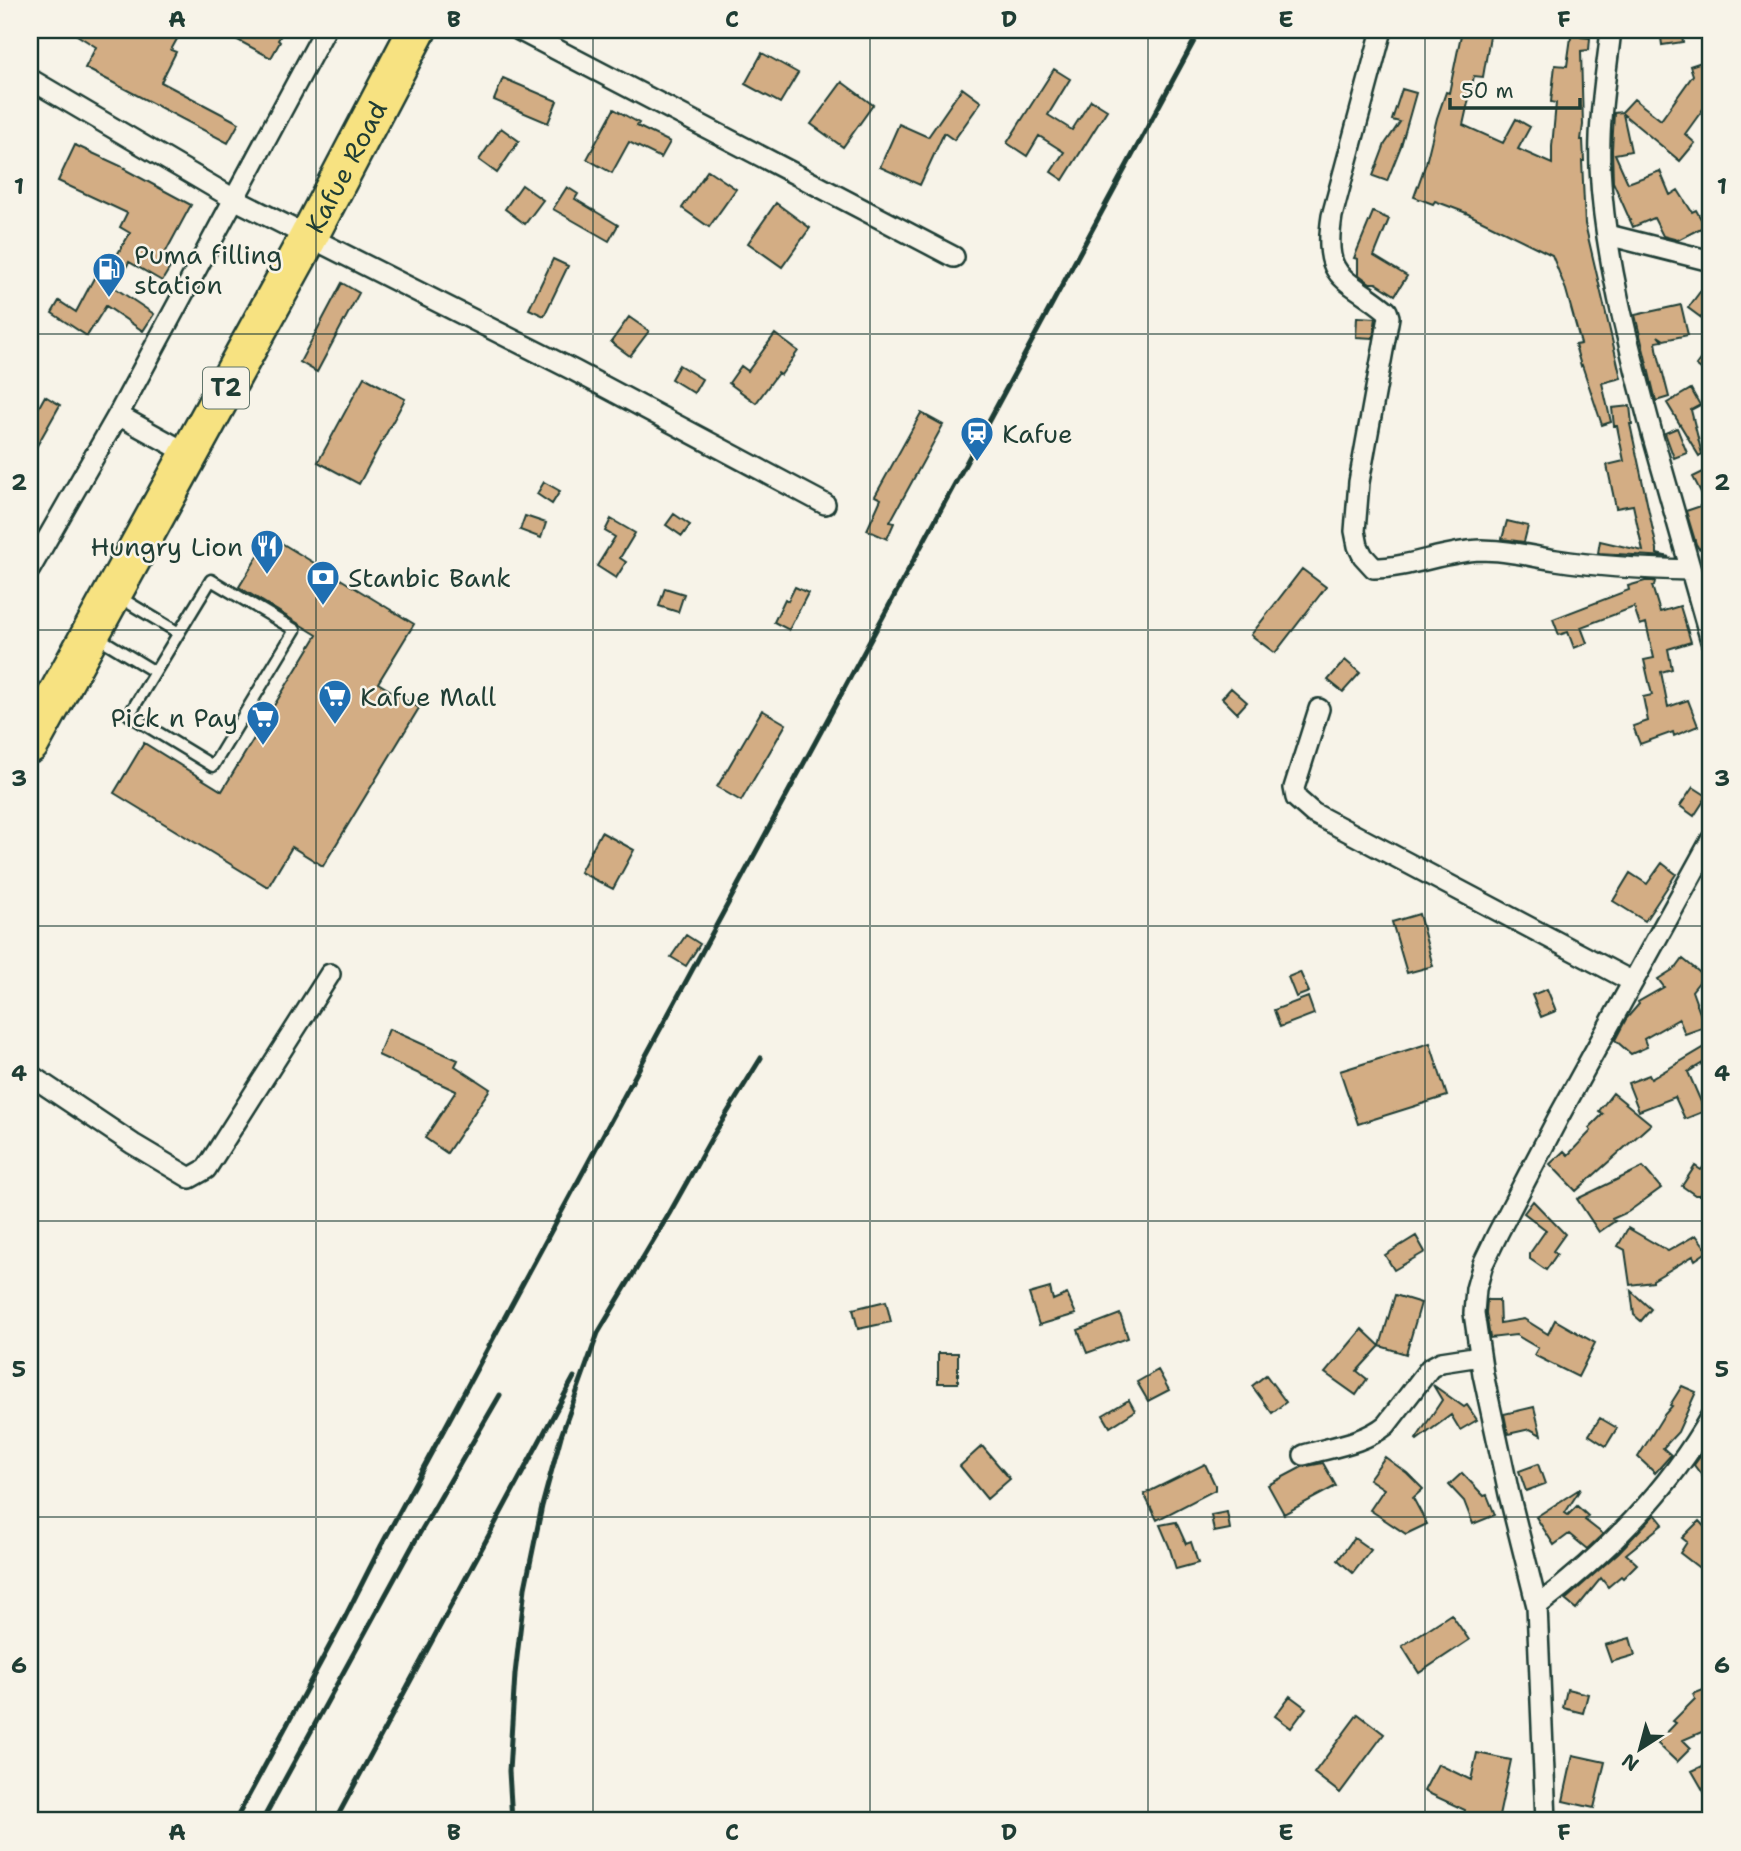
<svg xmlns="http://www.w3.org/2000/svg" width="1741" height="1851" font-family="'Shantell Sans',sans-serif">
  <style>
    .building { fill: #d3ad84; stroke: #1f3d34; stroke-width: 2 }
    .lines { fill: none; stroke-linecap: round; stroke-linejoin: round }
    .lane-casing { stroke: #1f3d34; stroke-width: 15 }
    .street-casing { stroke: #1f3d34; stroke-width: 24 }
    .highway-casing { stroke: #1f3d34; stroke-width: 42 }
    .lane { stroke: #f7f3e8; stroke-width: 10 }
    .street { stroke: #f7f3e8; stroke-width: 19 }
    .highway { stroke: #f7e281; stroke-width: 37 }
    .rail { stroke: #1f3d34; stroke-width: 5 }
    .grid { fill: none; stroke: #1f3d34; stroke-width: 2; stroke-opacity: 0.55 }
    .labels { text-anchor: middle; dominant-baseline: central; stroke-width: 5; stroke-linejoin: round; paint-order: stroke }
    .shield { fill: #f7f3e8; stroke: #60746a; stroke-width: 2 }
    .shield-label { font-size: 24px; font-weight: bold; fill: #1f3d34 }
    .street-label { font-size: 26px; fill: #1f3d34; stroke: #f7f3e8 }
    .poi-label { font-size: 26px; fill: #1f3d34; stroke: #f7f3e8; text-anchor: start }
    .neatline { fill: none; stroke: #1f3d34; stroke-width: 2.5 }
    .grid-label { font-size: 23px; text-anchor: middle; font-weight: bold; fill: #1f3d34 }
  </style>
  <rect width="100%" height="100%" fill="#f7f3e8"/>
  <filter id="ink" filterUnits="userSpaceOnUse"><feTurbulence type="fractalNoise" baseFrequency=".0143" numOctaves="2"/><feDisplacementMap in="SourceGraphic" scale="14" xChannelSelector="R" yChannelSelector="G"/><feConvolveMatrix kernelMatrix="1 2 1 2 8 2 1 2 1" color-interpolation-filters="sRGB"/></filter>
  <g filter="url(#ink)">
    <path class="building" d="M69,30H182L171,50L176,52L161,82L239,123L228,143L85,68L96,47Z
      M219,30H284L278,40L280,42L271,58Z
      M1462,30H1491L1483,77L1474,76L1463,125L1503,143L1516,119L1530,127L1518,149L1552,164V147L1556,103L1551,102L1555,65L1567,66L1572,30H1580L1581,37L1590,38L1589,50L1581,51L1583,125L1581,140H1583L1584,161H1582L1585,224L1621,378L1602,383L1611,422L1602,425L1582,365L1581,366L1575,345L1581,344L1566,290L1552,255L1464,212L1435,201L1433,204L1414,197L1426,163L1437,118L1446,92L1449,93Z
      M1660,30H1681L1683,42L1662,45Z
      M762,53L798,73L780,103L745,84Z
      M1711,59V98L1685,134L1695,143L1680,161L1623,114L1631,151L1615,154L1628,183L1660,171L1670,195L1678,190L1692,212L1696,210L1705,226L1678,240L1663,236L1654,218L1633,227L1613,182L1612,150L1614,113L1622,112L1634,99L1661,120L1693,75L1690,66Z
      M1054,69L1070,79L1048,115L1072,130L1091,100L1107,110L1063,180L1051,172L1064,152L1039,136L1027,156L1007,143Z
      M503,78L557,101L548,123L494,100Z
      M842,82L873,105L843,147L811,124Z
      M962,88L981,102L954,140L944,133L920,185L880,167L899,124L928,137Z
      M1402,89L1416,93L1401,146L1387,181L1373,176L1385,144L1400,122L1392,120Z
      M614,109L639,123L637,126L670,142L661,158L629,142L612,173L587,159Z
      M501,128L519,141L497,173L479,160Z
      M75,145L125,168L124,169L191,205L164,255L174,261L162,281L129,262L115,288L154,314L143,331L106,306L87,336L52,313L59,301L76,312L103,261L111,265L130,233L120,227L127,213L58,181Z
      M708,170L736,189L709,227L682,208Z
      M522,185L543,200L525,224L505,209Z
      M567,187L578,194L575,199L618,225L609,241L553,209Z
      M776,203L810,228L782,267L748,243Z
      M1373,212L1389,219L1374,256L1407,276L1395,295L1376,283H1370L1358,274V259L1354,258Z
      M553,259L568,266L544,316L529,309Z
      M1711,277V325L1688,308Z
      M342,283L359,293L317,372L300,362Z
      M1681,305L1688,335L1664,340L1658,336L1662,341L1656,342L1658,354L1669,397L1656,401L1635,315Z
      M629,317L649,331L630,356L611,342Z
      M1357,317L1376,318L1373,338L1356,337Z
      M775,334L798,351L781,375L778,373L756,403L729,383L741,366L748,371Z
      M1711,345V377L1696,365Z
      M679,365L702,379L694,393L671,379Z
      M364,377L405,399L359,484L318,462Z
      M1691,389L1700,405L1691,410L1702,454L1699,456L1667,403Z
      M45,396L60,405L30,458V423Z
      M1630,406L1632,424H1630L1657,549V554L1669,557L1598,553L1600,541L1643,551L1633,505L1616,508L1607,465L1624,461L1617,426H1614L1612,408Z
      M921,413L943,425L890,522L894,523L887,539L867,530L881,499L875,496Z
      M1677,428L1687,453L1674,458L1665,433Z
      M1711,468V541L1699,549L1696,544L1686,511L1707,504L1693,477Z
      M544,482L560,491L552,504L537,494Z
      M674,514L690,525L682,536L666,525Z
      M525,516L546,523L541,538L520,530Z
      M611,519L635,533L620,558L626,562L616,578L597,566L615,537L605,531Z
      M1507,521L1528,526L1524,542L1502,539Z
      M270,536L414,624L378,683L419,708L323,866L292,847L268,887L114,793L144,743L222,791L317,635L239,587Z
      M1302,569L1326,587L1275,653L1251,635Z
      M1645,581H1655L1654,586H1652L1660,612L1680,606L1691,642L1668,649L1672,669L1661,672L1668,707L1688,700L1698,726L1674,736L1673,732L1640,744L1633,726L1648,721L1643,697L1652,695L1644,660L1654,658L1646,623L1640,625L1634,607L1581,627L1587,643L1574,648L1568,632L1559,635L1553,619L1629,590L1628,586Z
      M795,587L808,593L789,630L774,622L785,599L788,601Z
      M665,588L684,594L678,612L659,606Z
      M1345,660L1360,673L1343,692L1328,680Z
      M1231,688L1247,702L1237,713L1222,698Z
      M762,710L786,724L741,801L717,787Z
      M1693,787L1707,796L1694,816L1680,806Z
      M601,832L634,850L613,889L580,872Z
      M1662,863L1676,874L1645,921L1613,901L1630,873L1647,884Z
      M1419,914L1433,966L1407,973L1392,922Z
      M686,935L700,944L686,966L671,957Z
      M1683,959L1704,976L1692,991L1705,1027L1685,1034L1679,1019L1644,1039L1647,1047L1631,1054L1615,1040L1626,1019L1639,1004L1638,1002L1664,987L1658,979L1677,967Z
      M1300,972L1309,992L1296,997L1288,977Z
      M1547,989L1556,1011L1541,1017L1532,995Z
      M1308,997L1314,1014L1280,1027L1274,1010Z
      M389,1029L458,1060L455,1066L490,1089L447,1153L425,1138L456,1091L378,1055Z
      M1430,1043L1447,1096L1358,1124L1340,1071Z
      M1705,1047L1711,1058L1688,1072L1705,1111L1685,1119L1675,1097L1639,1111L1628,1083L1649,1075L1651,1079Z
      M1613,1093L1651,1124L1576,1191L1550,1164L1564,1151L1568,1155L1591,1131L1589,1128L1603,1114L1599,1111Z
      M1711,1157V1179L1700,1195H1695L1682,1186L1695,1166L1701,1170Z
      M1643,1167L1661,1188L1628,1212L1612,1219L1615,1221L1599,1232L1577,1199Z
      M1533,1201L1565,1234L1553,1251L1557,1254L1546,1270L1530,1259V1253L1546,1230L1524,1213Z
      M1628,1228L1668,1251L1696,1235L1708,1251L1695,1260L1693,1256L1653,1280V1282L1630,1285L1625,1250L1618,1246Z
      M1416,1236L1425,1252L1394,1270L1385,1255Z
      M1050,1288L1053,1300L1067,1294L1076,1314L1039,1325L1029,1294Z
      M1631,1291L1651,1309L1641,1321L1634,1315Z
      M1395,1295L1421,1303L1406,1354L1380,1346Z
      M1487,1300H1499L1500,1323L1524,1319L1548,1334L1555,1320L1595,1343L1578,1377L1534,1355L1538,1348L1516,1335L1490,1338L1486,1313Z
      M886,1301L891,1322L858,1329L853,1309Z
      M1120,1314L1128,1338L1087,1353L1078,1330Z
      M1362,1329L1380,1346L1357,1371L1367,1379L1356,1395L1325,1373Z
      M938,1353H958V1383H938Z
      M1158,1370L1169,1390L1148,1401L1137,1382Z
      M1266,1375L1286,1402L1272,1413L1252,1386Z
      M1433,1385L1464,1407L1467,1405L1477,1420L1460,1430L1451,1415L1417,1440L1416,1439L1442,1400Z
      M1682,1386L1696,1392L1678,1432L1663,1448L1671,1455L1655,1473L1638,1457L1664,1415L1672,1406L1670,1405Z
      M1129,1400L1135,1411L1110,1427L1103,1415Z
      M1534,1407L1541,1435L1530,1429L1508,1434L1504,1414Z
      M1600,1418L1617,1428L1606,1446L1589,1435Z
      M1711,1441V1488L1694,1465Z
      M982,1446L1010,1479L987,1499L960,1466Z
      M1385,1457L1407,1473L1423,1489L1413,1498L1427,1524L1406,1534L1370,1510L1384,1489L1369,1479Z
      M1323,1463L1336,1486L1284,1514L1268,1485L1302,1467Z
      M1205,1464L1215,1485V1490L1157,1520L1144,1494Z
      M1538,1464L1545,1484L1526,1491L1519,1471Z
      M1462,1473L1484,1496L1487,1495L1495,1515L1473,1524L1464,1501L1449,1485Z
      M1581,1488L1565,1513L1568,1515L1577,1506L1588,1516L1585,1520L1603,1534L1587,1549L1569,1534L1554,1545L1536,1517Z
      M1227,1512L1230,1529L1214,1532L1211,1515Z
      M1655,1514L1663,1524L1626,1554L1637,1564L1623,1578L1621,1576L1608,1587L1601,1578L1576,1609L1565,1600L1619,1552Z
      M1699,1521L1711,1534V1577L1680,1553L1687,1542L1682,1538Z
      M1176,1522L1186,1544L1191,1542L1198,1563L1176,1569L1169,1546L1160,1525Z
      M1354,1538L1371,1550L1353,1573L1338,1560Z
      M1451,1614L1469,1640L1419,1673L1402,1646Z
      M1630,1638L1635,1655L1611,1662L1605,1645Z
      M1711,1687V1728L1683,1740L1691,1748L1677,1762L1657,1743L1676,1723L1673,1721L1695,1699L1693,1694Z
      M1567,1689L1588,1694L1583,1713L1563,1708Z
      M1290,1696L1306,1708L1291,1728L1275,1716Z
      M1358,1714L1384,1734L1340,1793L1314,1773Z
      M1477,1753L1511,1760L1498,1821H1481L1463,1817L1465,1810L1424,1791L1438,1764L1471,1780Z
      M1573,1755L1605,1762L1594,1808L1563,1801Z
      M1711,1762V1804L1692,1771Z"/>
    <g class="lines">
      <defs>
        <path id="lane" d="M211,580L295,630L213,766L129,715Z
          M119,597L179,633
          M96,636L155,672"/>
        <path id="street" d="M519,30L954,257
          M1382,30L1332,216C1322,281 1345,276 1387,311L1389,317L1359,482L1355,531L1358,546L1363,556L1374,568C1410,568 1444,551 1481,550C1507,550 1530,556 1556,560C1601,567 1645,569 1690,570
          M1611,30C1606,75 1598,121 1600,167C1604,257 1630,351 1653,437C1672,505 1691,573 1711,641
          M30,79L234,199L575,371L825,504
          M1608,235L1711,261
          M118,415L189,454
          M30,569L118,415L325,30
          M1319,709L1294,788L1296,798L1313,813L1633,982
          M30,1075L133,1144L190,1178L206,1169L330,974
          M1304,1455C1331,1447 1364,1443 1386,1425L1430,1368L1441,1362L1480,1356
          M1537,1606C1605,1555 1669,1490 1711,1416
          M1546,1821L1537,1606L1509,1494L1483,1374L1474,1313L1476,1289L1483,1264L1498,1233L1558,1118L1711,840"/>
        <g id="highway">
          <path id="s1" d="M30,744L308,238L417,30"/>
        </g>
      </defs>
      <use href="#lane" class="lane-casing"/>
      <use href="#street" class="street-casing"/>
      <use href="#highway" class="highway-casing"/>
      <use href="#lane" class="lane"/>
      <use href="#street" class="street"/>
      <use href="#highway" class="highway"/>
      <path class="rail" d="M235,1821L343,1621L381,1546L1200,30
        M262,1821L414,1543L500,1395
        M335,1821L574,1377
        M512,1821L509,1771L515,1674L525,1588L542,1506L561,1436L598,1333L669,1214L711,1139L761,1058"/>
    </g>
  </g>
  <path class="grid" d="M316,30V1821M593,30V1821M870,30V1821M1148,30V1821M1425,30V1821M30,334H1711M30,630H1711M30,926H1711M30,1221H1711M30,1517H1711"/>
  <defs>
    <symbol id="fuel-pin" viewBox="-11 -11 22 30"><path d="M0 17L-7.5 6A9.5 9.5 0 1 1 7.5 6Z" fill="#1f6fb2" stroke="#f7f3e8"/><path d="M-5.5-6h7V0h2V4h1.3V-2.5L3-4.5l.8-.8L6-3V5H2.5V1h-1V6h-7ZM-4.2-4.7v3.2H.2V-4.7Z" fill="#fff"/></symbol>
    <symbol id="station-pin" viewBox="-11 -11 22 30"><path d="M0 17L-7.5 6A9.5 9.5 0 1 1 7.5 6Z" fill="#1f6fb2" stroke="#f7f3e8"/><path d="M-3-6H3Q5-6 5-4V2Q5 4 3 4L4.5 6H3L1.5 4h-3L-3 6H-4.5L-3 4Q-5 4-5 2V-4Q-5-6-3-6ZM-3.5-4v3h7v-3ZM-3.5 1v1.5H-2V1ZM2 1v1.5H3.5V1Z" fill="#fff"/></symbol>
    <symbol id="restaurant-pin" viewBox="-11 -11 22 30"><path d="M0 17L-7.5 6A9.5 9.5 0 1 1 7.5 6Z" fill="#1f6fb2" stroke="#f7f3e8"/><path d="M-5-6h1v4h1v-4h1v4h1v-4h1v5L-1.5 .5V6h-2V.5L-5-1ZM5-6V6H3V1.5H1.5Q1.5-4 5-6Z" fill="#fff"/></symbol>
    <symbol id="bank-pin" viewBox="-11 -11 22 30"><path d="M0 17L-7.5 6A9.5 9.5 0 1 1 7.5 6Z" fill="#1f6fb2" stroke="#f7f3e8"/><path d="M-6-4H6V4H-6ZM0-2.3a2.3 2.3 0 1 0 0 4.6a2.3 2.3 0 1 0 0-4.6Z" fill="#fff"/></symbol>
    <symbol id="supermarket-pin" viewBox="-11 -11 22 30"><path d="M0 17L-7.5 6A9.5 9.5 0 1 1 7.5 6Z" fill="#1f6fb2" stroke="#f7f3e8"/><path d="M-6-5.5h2.5l.6 2H6L4.5 2H-2.5L-4.4-4H-6ZM-1.5 3.2a1.3 1.3 0 1 0 .1 0ZM3 3.2a1.3 1.3 0 1 0 .1 0Z" fill="#fff"/></symbol>
  </defs>
  <g fill-rule="evenodd">
    <use href="#fuel-pin" x="90" y="250" width="38" height="52"/>
    <use href="#station-pin" x="958" y="414" width="38" height="52"/>
    <use href="#restaurant-pin" x="248" y="527" width="38" height="52"/>
    <use href="#bank-pin" x="304" y="558" width="38" height="52"/>
    <use href="#supermarket-pin" x="316" y="677" width="38" height="52"/>
    <use href="#supermarket-pin" x="244" y="698" width="38" height="52"/>
  </g>
  <g class="labels">
    <rect class="shield" x="203" y="367.5" width="46" height="41" rx="5"/>
    <g class="shield-label">
      <text x="226" y="388">T2</text>
    </g>
    <g class="street-label">
      <text stroke="none"><textPath href="#s1" startOffset="658">Kafue Road</textPath></text>
    </g>
    <g class="poi-label">
      <text x="134" y="254">Puma filling<tspan x="134" dy="30">station</tspan></text>
      <text x="1002" y="433">Kafue</text>
      <text x="243" y="546" text-anchor="end">Hungry Lion</text>
      <text x="348" y="577">Stanbic Bank</text>
      <text x="360" y="696">Kafue Mall</text>
      <text x="238" y="717" text-anchor="end">Pick n Pay</text>
    </g>
  </g>
  <rect width="1741" height="1851" fill="none" stroke="#f7f3e8" stroke-width="77"/>
  <g transform="translate(1640 1749) rotate(216)" stroke="#f7f3e8" stroke-width="5" paint-order="stroke">
  <path d="M0-5L12 26L0 18L-12 26Z" fill="#1f3d34"/>
  <text y="-10" font-size="19" font-weight="bold" text-anchor="middle" fill="#1f3d34">N</text>
  </g>
  <path d="M1450 98v10h130v-10" fill="none" stroke="#1f3d34" stroke-width="3.5"/>
  <text x="1461" y="98" font-size="21" fill="#1f3d34" stroke="#f7f3e8" stroke-width="5" paint-order="stroke">50 m</text>
  <rect x="38" y="38" width="1664" height="1774" class="neatline"/>
  <g class="grid-label">
    <text x="177" y="27">A</text>
    <text x="454" y="27">B</text>
    <text x="732" y="27">C</text>
    <text x="1009" y="27">D</text>
    <text x="1286" y="27">E</text>
    <text x="1564" y="27">F</text>
    <text x="19" y="194">1</text>
    <text x="1722" y="194">1</text>
    <text x="19" y="490">2</text>
    <text x="1722" y="490">2</text>
    <text x="19" y="786">3</text>
    <text x="1722" y="786">3</text>
    <text x="19" y="1081">4</text>
    <text x="1722" y="1081">4</text>
    <text x="19" y="1377">5</text>
    <text x="1722" y="1377">5</text>
    <text x="19" y="1673">6</text>
    <text x="1722" y="1673">6</text>
    <text x="177" y="1840">A</text>
    <text x="454" y="1840">B</text>
    <text x="732" y="1840">C</text>
    <text x="1009" y="1840">D</text>
    <text x="1286" y="1840">E</text>
    <text x="1564" y="1840">F</text>
  </g>
</svg>
